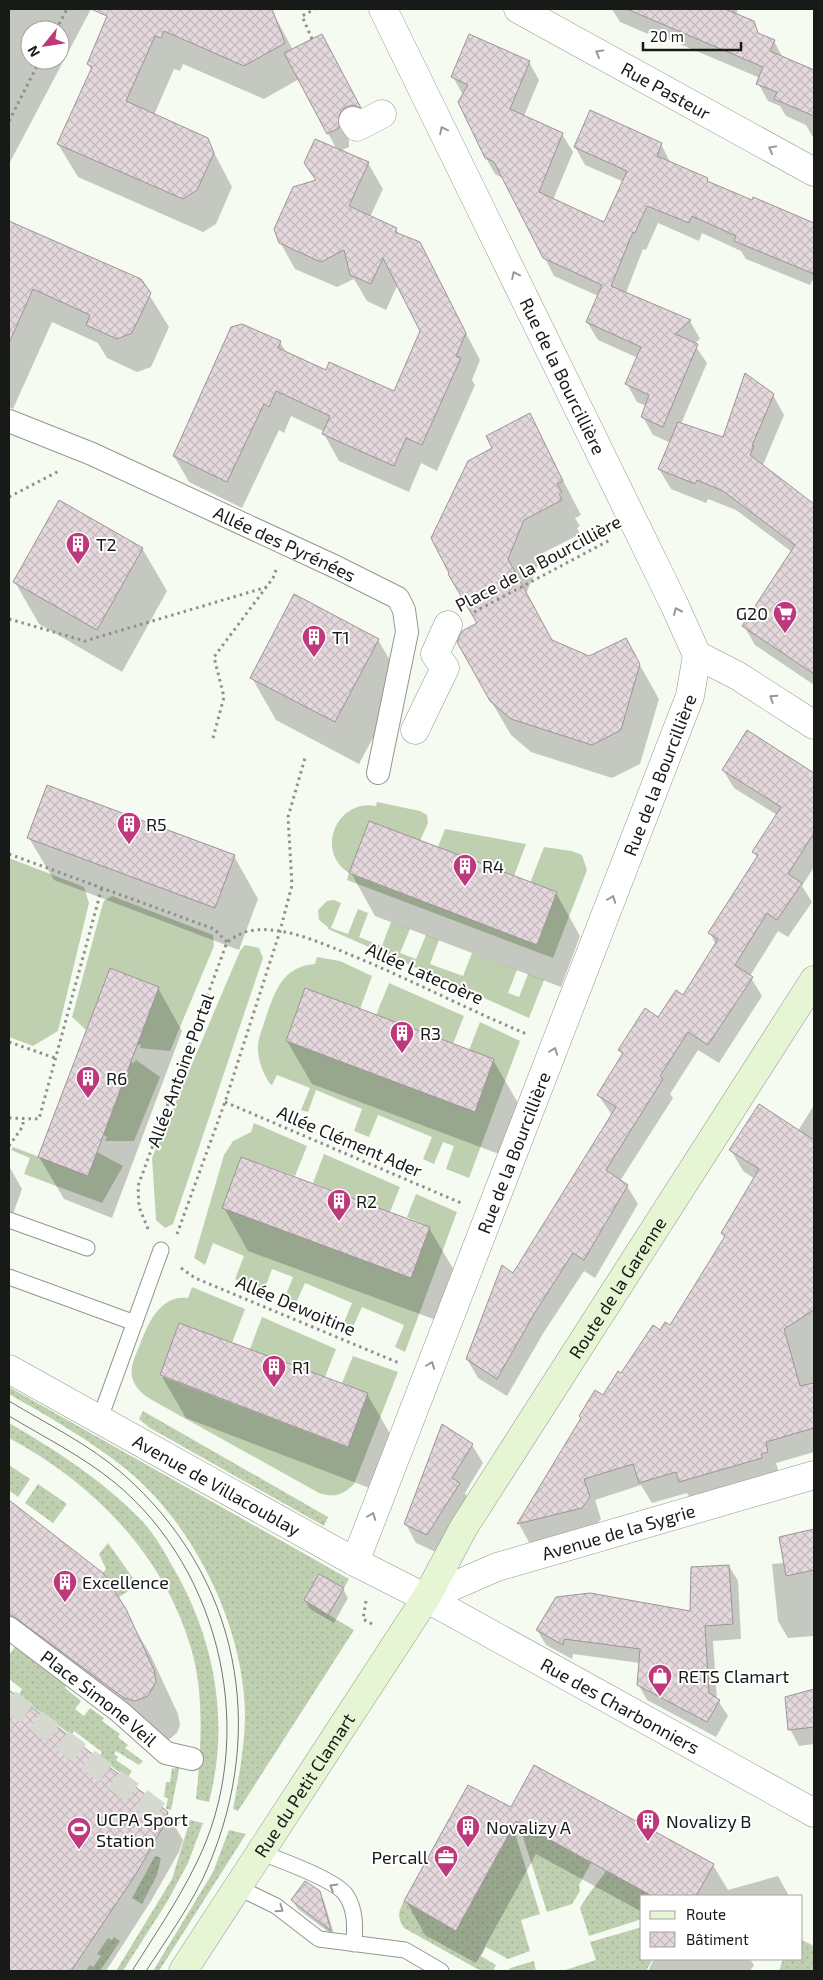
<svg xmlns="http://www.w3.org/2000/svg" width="823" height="1980" font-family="'Exo 2',sans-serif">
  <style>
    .grass { fill: url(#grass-dots) }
    .garden { fill: #bfd0b1 }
    .shadow { fill: #0003; fill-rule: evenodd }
    .building { fill: url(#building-cross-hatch); stroke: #9f9397 }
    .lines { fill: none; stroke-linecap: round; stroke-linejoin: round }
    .pedestrian-tunnel { stroke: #d5d9d0; stroke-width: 22; stroke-dasharray: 22 11; stroke-linecap: butt }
    .service-casing { stroke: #93988f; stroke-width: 17 }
    .pedestrian-casing { stroke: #93988f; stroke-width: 24 }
    .minor-casing { stroke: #93988f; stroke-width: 29 }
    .tertiary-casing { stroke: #93988f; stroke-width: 29 }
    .secondary-casing { stroke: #93988f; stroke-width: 29 }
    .path { stroke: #8d918a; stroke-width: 3; stroke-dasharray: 2.5 4; stroke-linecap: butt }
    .service { stroke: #fff; stroke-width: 15 }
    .pedestrian { stroke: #fff; stroke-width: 22 }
    .minor { stroke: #fff; stroke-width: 28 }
    .tertiary { stroke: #fff; stroke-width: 28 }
    .secondary { stroke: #e6f6d4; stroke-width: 28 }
    .tram { stroke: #727670; stroke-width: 1 }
    .oneway { stroke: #979897 }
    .labels { text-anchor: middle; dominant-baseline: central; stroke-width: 4; stroke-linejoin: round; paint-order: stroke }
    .street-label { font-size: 18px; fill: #181a17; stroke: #fff }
    .poi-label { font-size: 18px; fill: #181a17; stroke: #fff; text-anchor: start }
  </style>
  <defs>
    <pattern id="grass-dots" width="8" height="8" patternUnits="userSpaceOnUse" patternTransform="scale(1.25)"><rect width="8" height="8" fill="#bfd0b1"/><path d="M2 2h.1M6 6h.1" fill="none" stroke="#a3b298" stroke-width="1.8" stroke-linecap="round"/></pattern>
    <pattern id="building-cross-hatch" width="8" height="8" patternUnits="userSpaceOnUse" patternTransform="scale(1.25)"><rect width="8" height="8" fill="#e4d8dc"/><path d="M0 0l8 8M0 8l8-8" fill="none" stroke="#c3b9bc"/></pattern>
  </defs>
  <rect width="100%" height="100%" fill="#f6fbf1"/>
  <path class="grass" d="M9,1387L349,1579L344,1588L319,1574L304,1600L354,1630L238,1811L233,1809C239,1777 245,1745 245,1712C243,1625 194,1525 127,1470C90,1440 49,1417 9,1394Z
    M143,1411L328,1517L324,1526L150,1428L139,1419Z
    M9,1423C57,1451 104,1481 143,1522C155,1535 165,1553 174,1569C215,1640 230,1722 209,1802L196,1799C201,1750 205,1695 191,1648C164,1555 92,1482 9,1438Z
    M9,1465L30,1479L18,1497L9,1490Z
    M38,1484L67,1504L53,1523L25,1503Z
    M108,1543L138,1585L119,1597L103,1573L106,1569L99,1554Z
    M15,1647L66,1686L65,1688L81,1701L75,1709L84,1716L90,1708L104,1718L102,1721L120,1734L118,1737L128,1745L125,1748L143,1761L139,1765L116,1751L114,1754L118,1757L116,1760L132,1771L127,1778L99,1757L102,1752L74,1731L71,1735L18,1696L22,1689L9,1679V1655Z
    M176,1764L180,1765L171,1810L166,1809L168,1798L164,1797L166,1782H170L172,1768L175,1769Z
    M190,1820L203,1823L188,1863L167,1902L123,1971H116L172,1879Z
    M525,1826L591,1863L579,1885L580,1891L572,1904L547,1912L521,1831Z
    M229,1830L246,1834L159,1971H153L213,1872Z
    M510,1832L515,1833L540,1914L521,1920L530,1951L508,1959L486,1947L481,1956L496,1965L493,1971H481L404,1928C397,1917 398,1912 404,1901L456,1931Z
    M155,1856L161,1858L157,1875L142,1904L132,1898Z
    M606,1871L653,1896H642V1919L589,1936L580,1908C587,1895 597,1884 606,1871Z
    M642,1927V1959H653L646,1971H562L596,1960L590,1942Z
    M114,1937L120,1941L100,1971H86L90,1965L93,1967L101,1956L97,1954L108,1938L112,1940Z
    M802,1940L814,1946V1971H779L783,1959H802Z
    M534,1961L536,1971H508L510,1968Z"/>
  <path class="garden" d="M377,802L420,811L427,815L428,823L420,841L369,821L350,874L536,944L530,883L544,847L572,851L582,855L587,870L553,958L347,880L349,873C315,852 336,799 376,806Z
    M445,829L526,844L514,876L438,847Z
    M9,858L84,887L89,903L58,1031L33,1046L9,1037Z
    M112,896L213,935L214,946L170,1051L140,1048L141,1045L137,1044L159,987L110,968L86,1030L72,1017L103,903L105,900Z
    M334,900L341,903L331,928L348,934L358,909L368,913L359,937L382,946L391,922L410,929L400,953L416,959L426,935L439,940L430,964L463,976L472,953L517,970L508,993L519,997L528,974L544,980L529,1018L328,929V927L319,920L318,910L327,901Z
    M245,945L259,948L263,958L173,1224L165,1228L156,1220L152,1158L240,951Z
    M317,957L340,961L372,976L360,1009L286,1041L475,1112L494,1059L469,1050L480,1022L520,1041L469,1178L446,1169L454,1146L443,1142L434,1164L423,1159L432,1137L378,1115L369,1137L354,1131L362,1109L316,1090L308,1112L301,1110L310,1088L277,1075L272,1085L270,1084C263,1073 259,1063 258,1051C257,1039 263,1028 266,1017C275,991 283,966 315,964Z
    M389,983L464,1016L453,1044L376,1015Z
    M136,1060L160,1077L134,1141H105L107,1137L103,1135L131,1062L134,1063Z
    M254,1123L307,1146L295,1176L241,1157L223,1208L411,1278L430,1227L407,1217L416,1194L457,1212L405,1352L395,1347L404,1325L362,1307L352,1329L343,1325L352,1303L305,1283L295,1305L284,1300L293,1277L272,1269L264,1291L235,1279L244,1256L213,1243L205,1265L194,1258L224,1155L233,1141L251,1132Z
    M13,1147L87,1175L97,1152L123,1166L102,1203L24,1174L30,1158L11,1150Z
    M324,1154L400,1187L390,1212L313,1183Z
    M192,1287L245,1309L232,1343L179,1323L160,1376L347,1447L368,1393L342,1383L353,1356L398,1372L354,1484C343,1495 334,1498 319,1493L152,1400C143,1395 135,1388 132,1377C130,1367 135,1356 139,1347C147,1326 159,1294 188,1298Z
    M262,1317L336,1349L325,1377L250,1349Z"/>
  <path class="shadow" d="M9,9H91L9,164ZM30,30H60V60H30Z
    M119,9H271L293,50L332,54L369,125L349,134V147L340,151L368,163L383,189L370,217L396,229L399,235L419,243L480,360L472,380L475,385L437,471L421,463L409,492L339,461L324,434L325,432L291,416L284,433L279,430L242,508L189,482L174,456L280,342L287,354L326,371L395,393L422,331L398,284L386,310L367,301L354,279L337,287L295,269L280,242L316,181L305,163L337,150L299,79L264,99L183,64L180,71L174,69L154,115L207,139L232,187L216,224L203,232L78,177L58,144L92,71L88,64Z
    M612,9H738L736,15L753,22L760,36L774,41L783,58L814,71V139L806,125L786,116L780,106L768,101L758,83L760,78L649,31L648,34L620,22Z
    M529,62L539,80L524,116L562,134L573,152L553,200L605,224L624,182L585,165L575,147L661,144L671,164L753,202L754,199L814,224V277L810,285L746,259L741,251L702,233L699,241L658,223L646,250L643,249L626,293L690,321L700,339L694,344L707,363L681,424L723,438L773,395L784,415L763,465L814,506V685L755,645L744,626L792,552L736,510L708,499L706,503L671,489L659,469L671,443L653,435L643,417L646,406L637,402L627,384L638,358L598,340L587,322L598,296L554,276L504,179L495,174L485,156L463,95L453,77Z
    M9,222L140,280L169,327L151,367L137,372L107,358L98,343L52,322L13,409L9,407Z
    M529,415L581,515L575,518L580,526L577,528L580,534L543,553L526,594L553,642L589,658L625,639L659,699L640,764L612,778L531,752L511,735L491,701L478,624L493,448Z
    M142,548L167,591L122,672L39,624L15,582Z
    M378,640L403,682L359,764L276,720L252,678Z
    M747,732L814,775V867L802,886L812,902L788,937L778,931L750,976L762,996L719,1063L698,1050L670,1094L673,1098L620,1181L627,1186L638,1204L595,1278L584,1271L544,1332L507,1396L478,1378L467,1359L514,1274L612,1115L598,1095L623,1056L620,1050L683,996L716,945L710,933L757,858L754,852L777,815L734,788L723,770Z
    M29,838L234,856L258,899L239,950L54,880Z
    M351,873L556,893L580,936L561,987L375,916Z
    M158,988L182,1031L112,1218L64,1199L39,1157Z
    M287,1041L493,1060L518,1103L499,1154L312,1084Z
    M814,1105V1452L776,1463L779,1473L692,1502L687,1493L652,1503L641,1485L595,1500L601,1519L593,1528L530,1544L519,1524L582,1419L660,1331L670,1326L725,1238L722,1233L755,1179L743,1171L731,1150L798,1131Z
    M9,1166L22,1189L9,1225Z
    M224,1208L429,1228L454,1270L436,1320L248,1251Z
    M161,1375L367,1394L392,1437L372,1489L186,1418Z
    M472,1445L483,1463L465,1493L470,1502L438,1553L416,1543L406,1524Z
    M9,1503L102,1574L150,1654L178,1714L180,1725L177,1733L166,1742L9,1636Z
    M814,1531V1636L788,1638L778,1621L772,1564L785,1563L781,1538Z
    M729,1566L738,1581L741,1639L713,1641L717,1699L728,1716L716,1737L647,1700L638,1684L640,1663L573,1654L572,1659L546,1645L537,1630L691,1613Z
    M343,1589L348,1598L334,1623L310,1609L305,1600Z
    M814,1691V1744L799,1746L790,1729L786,1698Z
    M9,1692L167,1813L183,1840L179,1852L151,1901L106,1971H9Z
    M511,1809L713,1865L728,1890L778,1876L789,1896H642V1912L536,1854L476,1963L425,1935L406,1901Z
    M319,1892L324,1901L335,1937L298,1909L292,1900Z
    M654,1959H750L754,1965L750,1971H648Z"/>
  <path class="building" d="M91,9H272L285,43L244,66L164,31L161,38L155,36L126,101L208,138L214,153L197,190L183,199L57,144L92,67L87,64L107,16Z
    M627,9H725L754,21L758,33L775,40L770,51L814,70V116L774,99L777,92L756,84L763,67Z
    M322,34L361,108L352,105L344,108L339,115V128L327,134L284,53Z
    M469,34L530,61L510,109L563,133L539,192L604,222L627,171L574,147L590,110L662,143L657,156L708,178L707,181L752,200L753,197L814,223V274L734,241L736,236L692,216L689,223L647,206L635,233L633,232L611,286L691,320L675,334L698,344L663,427L641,417L649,395L625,384L641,347L586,322L602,285L543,258L494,162L485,158L458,102L468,85L451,77Z
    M315,139L369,162L349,206L397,228L395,232L420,242L466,333L456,356L461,358L422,445L406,438L394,466L322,434L330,416L276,391L269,407L264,404L227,482L173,456L231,327L242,324L281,341L278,348L326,370L329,362L394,391L420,331L383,258L371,284L350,275L344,250L321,262L279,243L274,229L293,187L316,180L304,163Z
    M9,221L141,279L151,293L132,333L117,339L86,325L90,315L33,289L9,343Z
    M745,373L774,394L752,446H754L750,455L814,504V674L742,626L795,545L723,491L697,480L695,484L658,469L678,422L723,437Z
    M530,413L563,481L557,484L562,492L559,494L562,500L524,520L508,559L552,640L589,656L626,638L640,664L621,730L592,745L511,719L490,701L457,642L462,631L477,623L448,574L449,573L431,538L468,461L492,448L486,436Z
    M59,500L143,548L97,630L13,582Z
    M294,594L379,639L335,722L250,678Z
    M747,730L814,773V833L788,874L802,883L777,920L767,913L735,965L753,977L708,1045L688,1032L660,1076L663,1079L606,1170L628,1185L584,1260L573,1253L534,1314L497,1379L466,1359L502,1265L513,1273L616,1107L597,1095L623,1053L618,1050L645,1008L658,1017L676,990L683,995L718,939L708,933L758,855L752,852L781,807L722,770Z
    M47,785L235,855L215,908L27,838Z
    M369,821L557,892L537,945L349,873Z
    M110,968L159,987L88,1176L38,1157Z
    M305,988L494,1059L475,1112L286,1041Z
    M759,1104L814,1140V1310L784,1329L800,1386L814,1383V1428L766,1442L768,1452L761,1454L762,1458L679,1482L676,1472L639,1483L633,1464L584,1479L590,1497L582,1508L517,1524L581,1418L579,1416L595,1390L603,1395L618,1371L621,1373L653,1325L660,1330L665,1322L670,1325L725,1236L721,1233L759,1169L729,1150Z
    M241,1157L430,1227L411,1278L222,1208Z
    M179,1323L368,1393L348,1447L160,1375Z
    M442,1424L473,1444L452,1478L460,1483L427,1535L404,1524Z
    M9,1500L103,1573L126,1609L154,1670L156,1682L148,1696L135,1701L124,1698L9,1613Z
    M814,1529V1570L786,1576L779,1537Z
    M729,1565L733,1624L705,1626L709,1693L720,1700L707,1722L637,1685L640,1649L564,1639L563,1645L536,1630L556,1597L590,1593L690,1611L691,1567Z
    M319,1574L344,1588L328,1615L304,1600Z
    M814,1689V1727L788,1730L785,1697Z
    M9,1690L168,1812L164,1825L136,1874L71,1971H9Z
    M534,1765L714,1864L696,1896H652L516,1821L456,1931L404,1901L468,1785L511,1807Z
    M305,1881L320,1891L331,1931L291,1900Z"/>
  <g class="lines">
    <path class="pedestrian-tunnel" d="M9,1700L166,1818"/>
    <defs>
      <path id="service" d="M9,1220L87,1248
        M9,1277L135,1323
        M99,1421L161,1250
        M259,1852C278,1859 336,1880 346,1895C356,1910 355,1927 354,1944
        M237,1887L276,1906L319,1939L405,1950L441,1971"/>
      <g id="pedestrian">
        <path id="s1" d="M9,421L92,454L336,567L398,598L404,610L407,632L378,773"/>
        <path id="s2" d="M9,1628L120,1712L166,1753L192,1759"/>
      </g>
      <g id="minor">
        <path id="s3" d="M518,9L814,172"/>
        <path d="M353,121L357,127L382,114"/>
        <path d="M697,655L738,676L814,725"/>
        <path d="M415,730L445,668L435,654L448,625"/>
        <path id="s4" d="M355,1562L690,696L697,655L674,604L383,9"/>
        <path id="s5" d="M426,1598L814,1813"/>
        <path id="s6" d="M426,1598L497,1567L814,1475"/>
      </g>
      <g id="tertiary">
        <path id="s7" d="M9,1369L355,1562L426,1598"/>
      </g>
      <g id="secondary">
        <path id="s8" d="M183,1971L426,1598L464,1527L814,980"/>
      </g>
    </defs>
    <use href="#service" class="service-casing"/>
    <use href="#pedestrian" class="pedestrian-casing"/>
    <use href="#minor" class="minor-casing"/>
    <use href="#tertiary" class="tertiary-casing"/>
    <use href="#secondary" class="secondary-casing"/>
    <path class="path" d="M56,30L67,9
      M312,39L302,16L315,9
      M9,121L40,60
      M9,497L59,471
      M474,612L610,540
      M9,619L85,641L267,587
      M213,738L224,697L214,657L273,578L276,570
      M9,854L214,929L227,942
      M9,1042L55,1058
      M225,1102L461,1203
      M9,1118L39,1119L102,887
      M9,1146L23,1126V1118
      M148,1229L139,1207L138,1186L227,942C236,936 244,931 255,930C285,927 319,942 346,953C408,978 466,1009 527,1034
      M177,1234L225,1102L280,931L292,885L288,817L305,758
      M181,1268L195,1278L399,1363
      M366,1601L363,1619L372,1624
      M166,1818L179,1824"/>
    <use href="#service" class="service"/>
    <use href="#pedestrian" class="pedestrian"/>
    <use href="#minor" class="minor"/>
    <use href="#tertiary" class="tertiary"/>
    <use href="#secondary" class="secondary"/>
    <path class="tram" d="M9,1401C47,1424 90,1445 123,1474C239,1576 268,1727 208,1867C194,1901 166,1940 146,1971
      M9,1416C44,1437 82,1456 114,1482C223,1571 259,1738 196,1864C178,1901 154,1936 132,1971"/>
  </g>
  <defs><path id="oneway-chevron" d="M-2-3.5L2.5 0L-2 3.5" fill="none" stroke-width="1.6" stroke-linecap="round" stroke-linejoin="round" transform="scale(1.25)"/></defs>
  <g class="oneway">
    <use href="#oneway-chevron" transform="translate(599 53) rotate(-151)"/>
    <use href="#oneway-chevron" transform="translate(443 130) rotate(-116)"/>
    <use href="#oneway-chevron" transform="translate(772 149) rotate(-151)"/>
    <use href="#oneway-chevron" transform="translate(515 275) rotate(-116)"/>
    <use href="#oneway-chevron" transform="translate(677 611) rotate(-114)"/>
    <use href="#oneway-chevron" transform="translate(773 698) rotate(-147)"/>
    <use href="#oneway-chevron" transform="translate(612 899) rotate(-69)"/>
    <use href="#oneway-chevron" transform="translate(554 1051) rotate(-69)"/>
    <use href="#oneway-chevron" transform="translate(431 1365) rotate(-69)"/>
    <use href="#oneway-chevron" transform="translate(372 1516) rotate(-69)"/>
    <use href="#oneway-chevron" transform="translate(333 1887) rotate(-149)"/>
    <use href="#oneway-chevron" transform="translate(280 1909) rotate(35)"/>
  </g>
  <defs>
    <symbol id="building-pin" viewBox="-11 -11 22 30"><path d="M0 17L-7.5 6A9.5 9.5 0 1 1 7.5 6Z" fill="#be387c" stroke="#fff"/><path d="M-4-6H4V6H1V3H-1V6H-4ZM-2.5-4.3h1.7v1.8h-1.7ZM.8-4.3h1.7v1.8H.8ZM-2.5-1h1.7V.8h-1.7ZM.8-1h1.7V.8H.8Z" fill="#fff"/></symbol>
    <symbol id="supermarket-pin" viewBox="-11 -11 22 30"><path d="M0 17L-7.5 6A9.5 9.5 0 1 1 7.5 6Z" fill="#be387c" stroke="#fff"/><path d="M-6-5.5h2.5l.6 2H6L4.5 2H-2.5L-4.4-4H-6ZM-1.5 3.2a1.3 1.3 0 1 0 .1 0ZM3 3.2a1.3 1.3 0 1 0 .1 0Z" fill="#fff"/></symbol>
    <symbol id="shop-pin" viewBox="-11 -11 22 30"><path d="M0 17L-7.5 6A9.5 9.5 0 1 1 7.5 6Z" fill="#be387c" stroke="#fff"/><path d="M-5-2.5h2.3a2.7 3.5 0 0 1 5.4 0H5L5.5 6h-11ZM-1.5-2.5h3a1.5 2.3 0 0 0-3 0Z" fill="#fff"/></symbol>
    <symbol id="stadium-pin" viewBox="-11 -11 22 30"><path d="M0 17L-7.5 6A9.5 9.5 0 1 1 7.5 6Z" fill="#be387c" stroke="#fff"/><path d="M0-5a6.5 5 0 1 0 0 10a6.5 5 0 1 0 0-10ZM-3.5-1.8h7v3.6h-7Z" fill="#fff"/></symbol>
    <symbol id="office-pin" viewBox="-11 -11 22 30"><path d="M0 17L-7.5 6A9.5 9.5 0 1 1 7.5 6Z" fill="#be387c" stroke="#fff"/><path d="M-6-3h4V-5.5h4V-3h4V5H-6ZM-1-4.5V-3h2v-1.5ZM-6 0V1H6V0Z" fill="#fff"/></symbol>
  </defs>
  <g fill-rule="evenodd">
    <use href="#building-pin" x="64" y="530" width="28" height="38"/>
    <use href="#supermarket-pin" x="771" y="599" width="28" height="38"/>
    <use href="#building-pin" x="300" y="623" width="28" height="38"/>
    <use href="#building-pin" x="115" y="810" width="28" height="38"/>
    <use href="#building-pin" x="451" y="852" width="28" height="38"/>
    <use href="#building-pin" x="388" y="1019" width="28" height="38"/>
    <use href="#building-pin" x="74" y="1064" width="28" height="38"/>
    <use href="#building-pin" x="325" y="1187" width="28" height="38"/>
    <use href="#building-pin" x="260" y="1353" width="28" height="38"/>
    <use href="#building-pin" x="51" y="1568" width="28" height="38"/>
    <use href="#shop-pin" x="646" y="1662" width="28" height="38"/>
    <use href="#building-pin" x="634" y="1807" width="28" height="38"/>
    <use href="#building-pin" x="454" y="1813" width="28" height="38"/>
    <use href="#stadium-pin" x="65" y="1815" width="28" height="38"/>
    <use href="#office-pin" x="432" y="1843" width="28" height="38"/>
  </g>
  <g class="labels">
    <g class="street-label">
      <text stroke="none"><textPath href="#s3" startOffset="169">Rue Pasteur</textPath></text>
      <text transform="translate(563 376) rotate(64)">Rue de la Bourcillière</text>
      <text stroke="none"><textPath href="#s1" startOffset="302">Allée des Pyrénées</textPath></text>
      <text transform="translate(538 563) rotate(-28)">Place de la Bourcillière</text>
      <text stroke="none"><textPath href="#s4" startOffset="844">Rue de la Bourcillière</textPath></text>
      <text transform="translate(425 973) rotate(24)">Allée Latecoère</text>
      <text transform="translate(180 1070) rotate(-70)">Allée Antoine Portal</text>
      <text transform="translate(350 1141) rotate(23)">Allée Clément Ader</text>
      <text stroke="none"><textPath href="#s4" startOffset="439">Rue de la Bourcillière</textPath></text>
      <text stroke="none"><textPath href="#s8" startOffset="810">Route de la Garenne</textPath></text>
      <text transform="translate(296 1305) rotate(23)">Allée Dewoitine</text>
      <text stroke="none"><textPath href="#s7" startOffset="238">Avenue de Villacoublay</textPath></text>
      <text stroke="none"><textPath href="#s6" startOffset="204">Avenue de la Sygrie</textPath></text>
      <text stroke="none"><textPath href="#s2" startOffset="114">Place Simone Veil</textPath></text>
      <text stroke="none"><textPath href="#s5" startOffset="222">Rue des Charbonniers</textPath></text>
      <text stroke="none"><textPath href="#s8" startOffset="222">Rue du Petit Clamart</textPath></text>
    </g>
    <g class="poi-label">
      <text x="96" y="544">T2</text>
      <text x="768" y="613" text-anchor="end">G20</text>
      <text x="332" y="637">T1</text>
      <text x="146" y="824">R5</text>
      <text x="482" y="866">R4</text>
      <text x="420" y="1033">R3</text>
      <text x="106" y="1078">R6</text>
      <text x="356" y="1201">R2</text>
      <text x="292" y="1367">R1</text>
      <text x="82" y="1582">Excellence</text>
      <text x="678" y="1676">RETS Clamart</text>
      <text x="96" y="1819">UCPA Sport<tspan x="96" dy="21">Station</tspan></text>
      <text x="666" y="1821">Novalizy B</text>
      <text x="486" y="1827">Novalizy A</text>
      <text x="428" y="1857" text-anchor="end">Percall</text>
    </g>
  </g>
  <rect width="823" height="1980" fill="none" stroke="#181a17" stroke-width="20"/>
  <rect x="640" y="1895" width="162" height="65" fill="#ffffff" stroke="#a3a3a2"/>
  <rect x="650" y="1911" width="25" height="8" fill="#e6f6d4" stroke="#a3a3a2"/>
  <text x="686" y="1920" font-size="15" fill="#181a17">Route</text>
  <rect x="650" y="1932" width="25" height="15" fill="url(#building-cross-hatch)" stroke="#a3a3a2"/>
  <text x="686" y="1945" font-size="15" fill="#181a17">Bâtiment</text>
  <g transform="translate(45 45) rotate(240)"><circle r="24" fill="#ffffff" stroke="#a3a3a2"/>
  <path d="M0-4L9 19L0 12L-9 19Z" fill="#be387c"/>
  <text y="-8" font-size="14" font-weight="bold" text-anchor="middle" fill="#181a17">N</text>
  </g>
  <path d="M643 42v8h98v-8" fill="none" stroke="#181a17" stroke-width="2.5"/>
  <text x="650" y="42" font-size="15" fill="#181a17" stroke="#ffffff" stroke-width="4" paint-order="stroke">20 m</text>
</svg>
